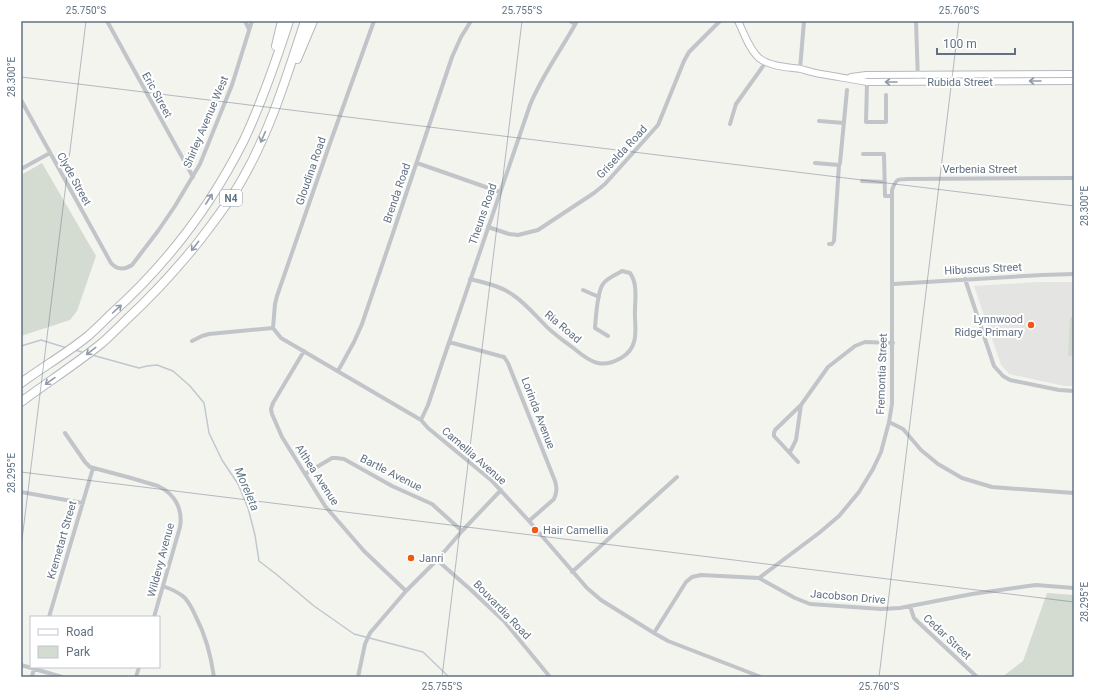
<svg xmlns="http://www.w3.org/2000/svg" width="1095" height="698" font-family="Roboto,sans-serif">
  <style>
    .built { fill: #e4e5e3 }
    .green { fill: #d4dbd0 }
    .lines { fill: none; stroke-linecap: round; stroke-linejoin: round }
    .stream { stroke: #bec8ce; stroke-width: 1.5 }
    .secondary-casing { stroke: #b5babf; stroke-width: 8 }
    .highway-casing { stroke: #b5b8bc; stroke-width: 10 }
    .street { stroke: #c1c4c8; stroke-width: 4 }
    .secondary { stroke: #fff; stroke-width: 6 }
    .highway { stroke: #fff; stroke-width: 8 }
    .oneway { stroke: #909ca8 }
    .ticks { fill: none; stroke: #617183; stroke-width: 1; stroke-opacity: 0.45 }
    .poi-dot { fill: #ef5815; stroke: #fff; stroke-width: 1.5 }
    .labels { text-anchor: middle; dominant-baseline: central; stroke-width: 4; stroke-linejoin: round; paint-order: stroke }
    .shield { fill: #fff; stroke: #909ca8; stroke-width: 1 }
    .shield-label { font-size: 10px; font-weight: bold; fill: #617183 }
    .street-label { font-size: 11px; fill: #617183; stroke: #fff }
    .poi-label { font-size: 11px; fill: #617183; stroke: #fff; text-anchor: start }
    .water-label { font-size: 12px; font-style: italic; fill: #617a88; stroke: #fff }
    .neatline { fill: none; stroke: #617183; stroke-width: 1.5 }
    .ticks-label { font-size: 10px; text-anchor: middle; fill: #617183 }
  </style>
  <rect width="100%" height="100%" fill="#f4f4ef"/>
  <path class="built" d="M1039,282H1074V386H1064L1009,374L1001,365L974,286Z"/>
  <path class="green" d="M42,163L96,256L77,311L70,320L21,336V175Z
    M1070,317H1074V356H1068Z
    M1047,593L1074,595V677H1002L1023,661Z"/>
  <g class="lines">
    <path class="stream" d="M21,346L41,340L67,348
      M75,350L85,353
      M92,355L139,368L147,366L157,365L173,371L190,386L204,403L209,433L222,460L238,484L248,508L255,535L259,561L276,574L314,606L354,634L423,652L449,677"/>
    <defs>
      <path id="secondary" d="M738,21C744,33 749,49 759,58C771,67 787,67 801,69C808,71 814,73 821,74C837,77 852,79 867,82L1074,81
        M851,77L866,75L1074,74"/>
      <path id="highway" d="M276,46L282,21
        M297,59L313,21
        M21,383C43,367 67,353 88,336C96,329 103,322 110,315C165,266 211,206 244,140C262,102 276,61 289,21
        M21,402C48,382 76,364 102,343C110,336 118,328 126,320C153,295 177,269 200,240C215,220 231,200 243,178C271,129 287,75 305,21"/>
    </defs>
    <use href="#secondary" class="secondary-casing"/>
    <use href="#highway" class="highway-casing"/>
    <path class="street" d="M107,21L193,177
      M245,21L249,29
      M570,21L575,24
      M916,21L918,82
      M800,69L804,21
      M867,82L866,122H886V95
      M21,100L111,263C117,270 124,270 132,265L158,231L175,206L200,164L232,85L252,21
      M819,121L844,123
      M730,124L736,104L766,62
      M863,154H884L885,196H892
      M417,163L500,192
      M815,163L839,165L840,163L847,90
      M21,169L50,153
      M862,181L885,182
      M488,227L509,234L518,235L538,230L594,193L605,184L658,125L684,61L689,52L720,21
      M829,244H832L834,241L839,165
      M470,279C485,283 501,286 513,295C525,303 534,314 544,324C552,333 563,340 572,347C580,353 588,361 598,363C606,365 614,362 621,358C637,349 636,334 635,318C634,304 639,285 630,273L622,271C616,275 607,278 603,284C597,292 596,317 595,328L608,336
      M965,279L994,366L1003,376L1010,380L1059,390L1074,391
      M893,284L1042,275L1074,274
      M583,290L599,297
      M273,328L281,338L421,420L428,428L491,480L529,521L587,588L601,600L654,633L668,641L761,677
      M273,328L275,304L277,296L329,146L374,21
      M192,341L202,336L209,334L273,328
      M449,342L500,356L504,357L508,363L555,481C557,488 557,492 554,499L529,521
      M304,351L273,403L271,409L272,414L282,437L325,506L364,551L406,591
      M338,371L354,342L362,324L392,236L452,57L461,37L471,21
      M421,420L428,405L440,369L530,105C542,75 562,49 577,21
      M889,422L903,429L921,450L938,464L962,478L992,487L1074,493
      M65,433L85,462L90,467L131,478L158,486C175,494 183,509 180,527L154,617
      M790,452L796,440L801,405
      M798,462L774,436V433L775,430L801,405L828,367L855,346L865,342L893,343
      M305,474L332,458H336L344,459L392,486L432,504L462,531
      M21,492L83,503
      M437,560L471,590L504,621L550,677
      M572,572L677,477
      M759,578L819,533L839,516L859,492L873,469L881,452L889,422L892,404V190C896,179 897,179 908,179L1074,178
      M163,586C171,589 179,592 185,598C190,604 193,610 196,617C206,636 211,656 214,677
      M910,606L914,618L918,622L977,677
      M49,617L93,468
      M654,633L686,582L692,577L701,575L759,578L795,598L810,604L881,609L900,608L972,594L1028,586L1036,585L1074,588
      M21,665L62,677
      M32,677L34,667
      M136,677L139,667
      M358,677L365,644L370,633L406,591L437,560L462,531L501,490"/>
    <use href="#secondary" class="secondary"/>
    <use href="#highway" class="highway"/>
  </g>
  <defs><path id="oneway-shaft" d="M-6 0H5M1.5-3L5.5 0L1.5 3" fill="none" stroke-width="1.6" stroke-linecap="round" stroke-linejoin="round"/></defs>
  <g class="oneway">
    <use href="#oneway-shaft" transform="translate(1035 81) rotate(180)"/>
    <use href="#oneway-shaft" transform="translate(891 82) rotate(180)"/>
    <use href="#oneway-shaft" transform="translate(263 137) rotate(114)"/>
    <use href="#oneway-shaft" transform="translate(209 199) rotate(-57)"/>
    <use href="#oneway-shaft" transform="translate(195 246) rotate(128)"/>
    <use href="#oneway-shaft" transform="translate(117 309) rotate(-42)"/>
    <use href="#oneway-shaft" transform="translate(91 351) rotate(142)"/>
    <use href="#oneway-shaft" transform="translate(50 381) rotate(145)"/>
  </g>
  <path class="ticks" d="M21,77L1074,206M21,472L1074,602M21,548L86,21M442,677L522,21M879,677L959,21"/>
  <g class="poi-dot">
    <circle cx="1031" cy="325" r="4"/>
    <circle cx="535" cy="530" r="4"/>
    <circle cx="411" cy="558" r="4"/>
  </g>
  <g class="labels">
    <rect class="shield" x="220" y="190" width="22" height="16" rx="3"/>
    <g class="shield-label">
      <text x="231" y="198">N4</text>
    </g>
    <g class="street-label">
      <text x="960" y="82">Rubida Street</text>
      <text transform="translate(157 95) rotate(61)">Eric Street</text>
      <text transform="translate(206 122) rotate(-67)">Shirley Avenue West</text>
      <text transform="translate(622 152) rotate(-47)">Griselda Road</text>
      <text x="980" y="169">Verbenia Street</text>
      <text transform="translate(311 171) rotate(-71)">Gloudina Road</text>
      <text transform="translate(74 179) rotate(61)">Clyde Street</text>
      <text transform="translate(397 193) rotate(-71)">Brenda Road</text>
      <text transform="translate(483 214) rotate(-71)">Theuns Road</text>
      <text transform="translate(983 269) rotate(-3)">Hibuscus Street</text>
      <text transform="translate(563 327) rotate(40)">Ria Road</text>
      <text transform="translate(882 374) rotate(-88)">Fremontia Street</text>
      <text transform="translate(538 413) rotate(69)">Lorinda Avenue</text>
      <text transform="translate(474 456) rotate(41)">Camellia Avenue</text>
      <text transform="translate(391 473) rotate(27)">Bartle Avenue</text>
      <text transform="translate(317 475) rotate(57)">Althea Avenue</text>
      <text transform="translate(62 540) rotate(-74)">Kremetart Street</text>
      <text transform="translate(161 560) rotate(-75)">Wildevy Avenue</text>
      <text transform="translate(848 597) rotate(5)">Jacobson Drive</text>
      <text transform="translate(502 610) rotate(46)">Bouvardia Road</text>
      <text transform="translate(947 637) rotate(43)">Cedar Street</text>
    </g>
    <g class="poi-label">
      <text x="1023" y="319" text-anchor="end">Lynnwood<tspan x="1023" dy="13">Ridge Primary</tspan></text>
      <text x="543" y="530">Hair Camellia</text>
      <text x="419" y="558">Janri</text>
    </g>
    <g class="water-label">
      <text transform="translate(247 489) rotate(67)">Moreleta</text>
    </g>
  </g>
  <rect width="1095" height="698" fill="none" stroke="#ffffff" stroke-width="44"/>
  <rect x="30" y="616" width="130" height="52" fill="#ffffff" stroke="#c0c6cd"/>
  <rect x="38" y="629" width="20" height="6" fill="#ffffff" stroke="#c0c6cd"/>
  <text x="66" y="636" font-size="12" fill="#617183">Road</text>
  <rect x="38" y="646" width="20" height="12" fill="#d4dbd0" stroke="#c0c6cd"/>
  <text x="66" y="656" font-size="12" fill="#617183">Park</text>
  <path d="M937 48v6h78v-6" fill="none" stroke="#617183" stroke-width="2"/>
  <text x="943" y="48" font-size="12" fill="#617183" stroke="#ffffff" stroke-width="3" paint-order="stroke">100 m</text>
  <rect x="22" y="22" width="1051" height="654" class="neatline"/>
  <g class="ticks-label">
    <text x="86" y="14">25.750°S</text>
    <text x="522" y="14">25.755°S</text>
    <text x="959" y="14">25.760°S</text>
    <text transform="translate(11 77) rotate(-90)" y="4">28.300°E</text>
    <text transform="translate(1084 206) rotate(-90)" y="4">28.300°E</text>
    <text transform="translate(11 473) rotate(-90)" y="4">28.295°E</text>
    <text transform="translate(1084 602) rotate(-90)" y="4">28.295°E</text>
    <text x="442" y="690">25.755°S</text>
    <text x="879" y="690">25.760°S</text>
  </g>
</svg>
